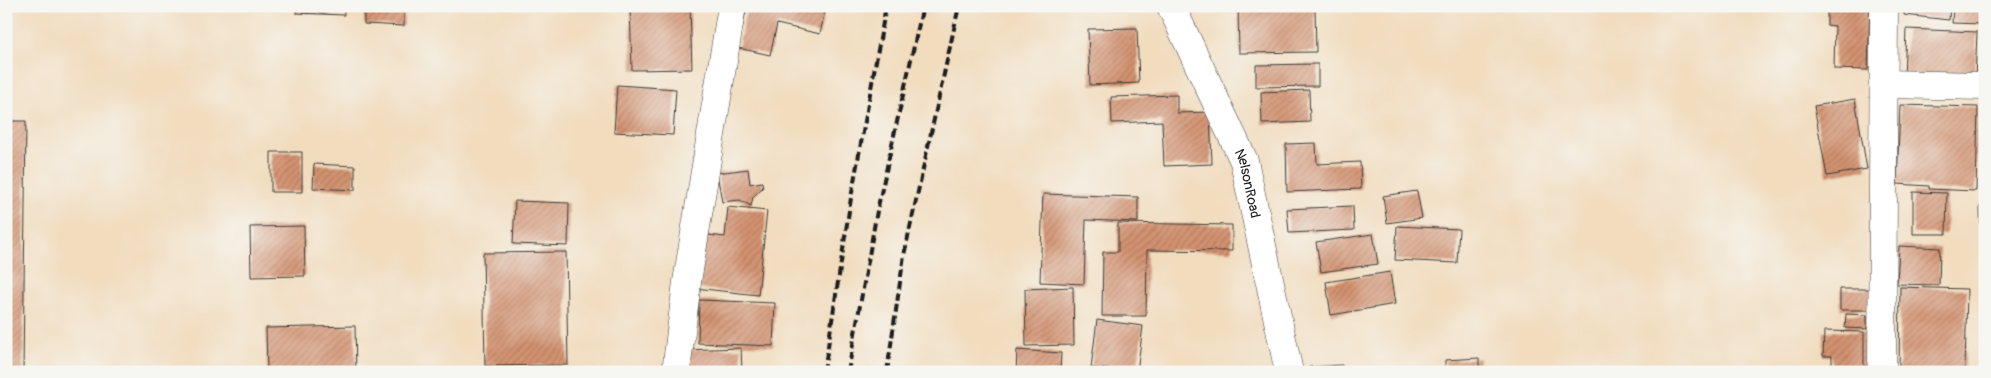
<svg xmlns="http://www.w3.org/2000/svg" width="1991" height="378" font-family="Pangolin,sans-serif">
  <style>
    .building { fill: url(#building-hatch) }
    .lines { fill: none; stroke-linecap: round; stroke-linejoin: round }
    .minor-casing { stroke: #3c3934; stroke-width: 29 }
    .minor { stroke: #fff; stroke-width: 28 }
    .rail { stroke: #1c1c1c; stroke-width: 4; stroke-dasharray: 8 4; stroke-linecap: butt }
    .labels { text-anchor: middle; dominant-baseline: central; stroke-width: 4; stroke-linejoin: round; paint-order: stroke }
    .street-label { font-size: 14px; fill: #1c1c1c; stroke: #f6f6f2 }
  </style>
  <defs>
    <pattern id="building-hatch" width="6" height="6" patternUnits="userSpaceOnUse" patternTransform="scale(1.25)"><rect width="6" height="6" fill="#d49371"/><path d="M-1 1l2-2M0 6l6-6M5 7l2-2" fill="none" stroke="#ab775c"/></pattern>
  </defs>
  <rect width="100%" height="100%" fill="#f6f6f2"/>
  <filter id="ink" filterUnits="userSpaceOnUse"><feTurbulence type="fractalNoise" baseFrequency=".02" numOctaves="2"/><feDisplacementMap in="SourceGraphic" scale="10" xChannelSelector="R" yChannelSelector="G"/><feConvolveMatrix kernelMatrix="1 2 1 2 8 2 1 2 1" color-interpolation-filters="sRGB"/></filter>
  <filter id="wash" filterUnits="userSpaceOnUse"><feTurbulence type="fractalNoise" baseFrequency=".0096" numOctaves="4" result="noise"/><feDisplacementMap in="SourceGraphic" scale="20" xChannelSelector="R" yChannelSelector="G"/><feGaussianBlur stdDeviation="1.12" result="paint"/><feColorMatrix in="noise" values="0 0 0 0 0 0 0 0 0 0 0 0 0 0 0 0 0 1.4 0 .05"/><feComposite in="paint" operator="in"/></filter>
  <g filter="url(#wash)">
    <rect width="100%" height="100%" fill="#f1dcbe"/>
    <g id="blocks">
      <path class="building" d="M297,6H344V15L296,13Z
        M364,6H404V26L364,24Z
        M630,6H690L692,69L632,70Z
        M747,6H826L820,34L777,24L770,55L738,48Z
        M1238,6H1315L1316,52L1239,53Z
        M1827,6H1870L1868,70L1834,69L1835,26L1827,25Z
        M1905,6H1950L1949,20L1904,15Z
        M1953,6H1984L1983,24L1952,23Z
        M1137,28L1139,83L1090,85L1088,29Z
        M1906,29L1977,32L1975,80L1904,79Z
        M1318,64V86L1256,87V65Z
        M617,85L676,89L673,135L614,132Z
        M1309,90L1310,122L1262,124L1261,92Z
        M1177,95V113L1210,112L1212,164L1164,166L1162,121L1112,123L1111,97Z
        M1855,99L1867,169L1827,176L1814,106Z
        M1900,105L1978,107L1976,191L1929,189V186L1897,184Z
        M6,121H26L23,372H6Z
        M1316,143L1317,164L1360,162L1361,189L1287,192L1286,144Z
        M271,152H302V192H271Z
        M314,164L355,166V190L313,188Z
        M748,169L750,184L762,182L763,187L753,197L751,206L740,200L722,202L717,173Z
        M1417,191L1422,218L1387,223L1383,196Z
        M1913,192L1947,193L1946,234H1913Z
        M1043,194L1138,197V222L1086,220L1084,284L1040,282Z
        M515,201L569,203L568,246L513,244Z
        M1353,206L1354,230L1289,233L1287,209Z
        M1980,206H1985V246H1981Z
        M728,207L767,211L758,295L695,288L701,234L725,237Z
        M1118,223L1232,225V251L1147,250L1146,316H1102L1103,252H1118Z
        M304,226L305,276L251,277L250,227Z
        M1397,226L1459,229L1457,263L1395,260Z
        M1373,234L1378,264L1321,272L1316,242Z
        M1899,246L1940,248L1939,285L1897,284Z
        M566,252L568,365L485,366L483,253Z
        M1390,272L1395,304L1331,315L1326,282Z
        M1073,287L1074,345L1026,346L1025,289Z
        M1900,287L1967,289L1965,372H1899Z
        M1840,289H1874L1873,310H1840Z
        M1982,299H1985V342H1983Z
        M699,300L775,303L773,346L698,343Z
        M1846,314L1867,315V329L1845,328Z
        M1097,320L1143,326L1137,372L1091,368Z
        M355,326L356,372H267L266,328Z
        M1824,331L1864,332V372H1832V356H1823Z
        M741,348L742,372H685L684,350Z
        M1017,350L1061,353L1060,372H1016Z
        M1479,358V372H1445V360Z
        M1342,365L1343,372H1309V367Z"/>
    </g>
  </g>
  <g filter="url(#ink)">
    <use href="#blocks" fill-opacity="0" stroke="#3c3934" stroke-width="1"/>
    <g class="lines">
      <defs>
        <g id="minor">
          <path id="s1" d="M1171,6L1244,161L1289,372"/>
          <path d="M1883,84L1985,86"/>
          <path d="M676,372L687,282L732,6"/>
          <path d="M1882,372L1884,6"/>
        </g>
      </defs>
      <use href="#minor" class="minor-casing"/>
      <use href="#minor" class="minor"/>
      <path class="rail" d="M824,372L851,198L886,6
        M848,372L877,211L923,6
        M887,372L904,255L959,6"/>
    </g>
  </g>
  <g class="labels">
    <g class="street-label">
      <text stroke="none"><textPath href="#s1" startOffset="194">NelsonRoad</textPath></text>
    </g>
  </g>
  <rect width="1991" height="378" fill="none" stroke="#f6f6f2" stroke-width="25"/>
</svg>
